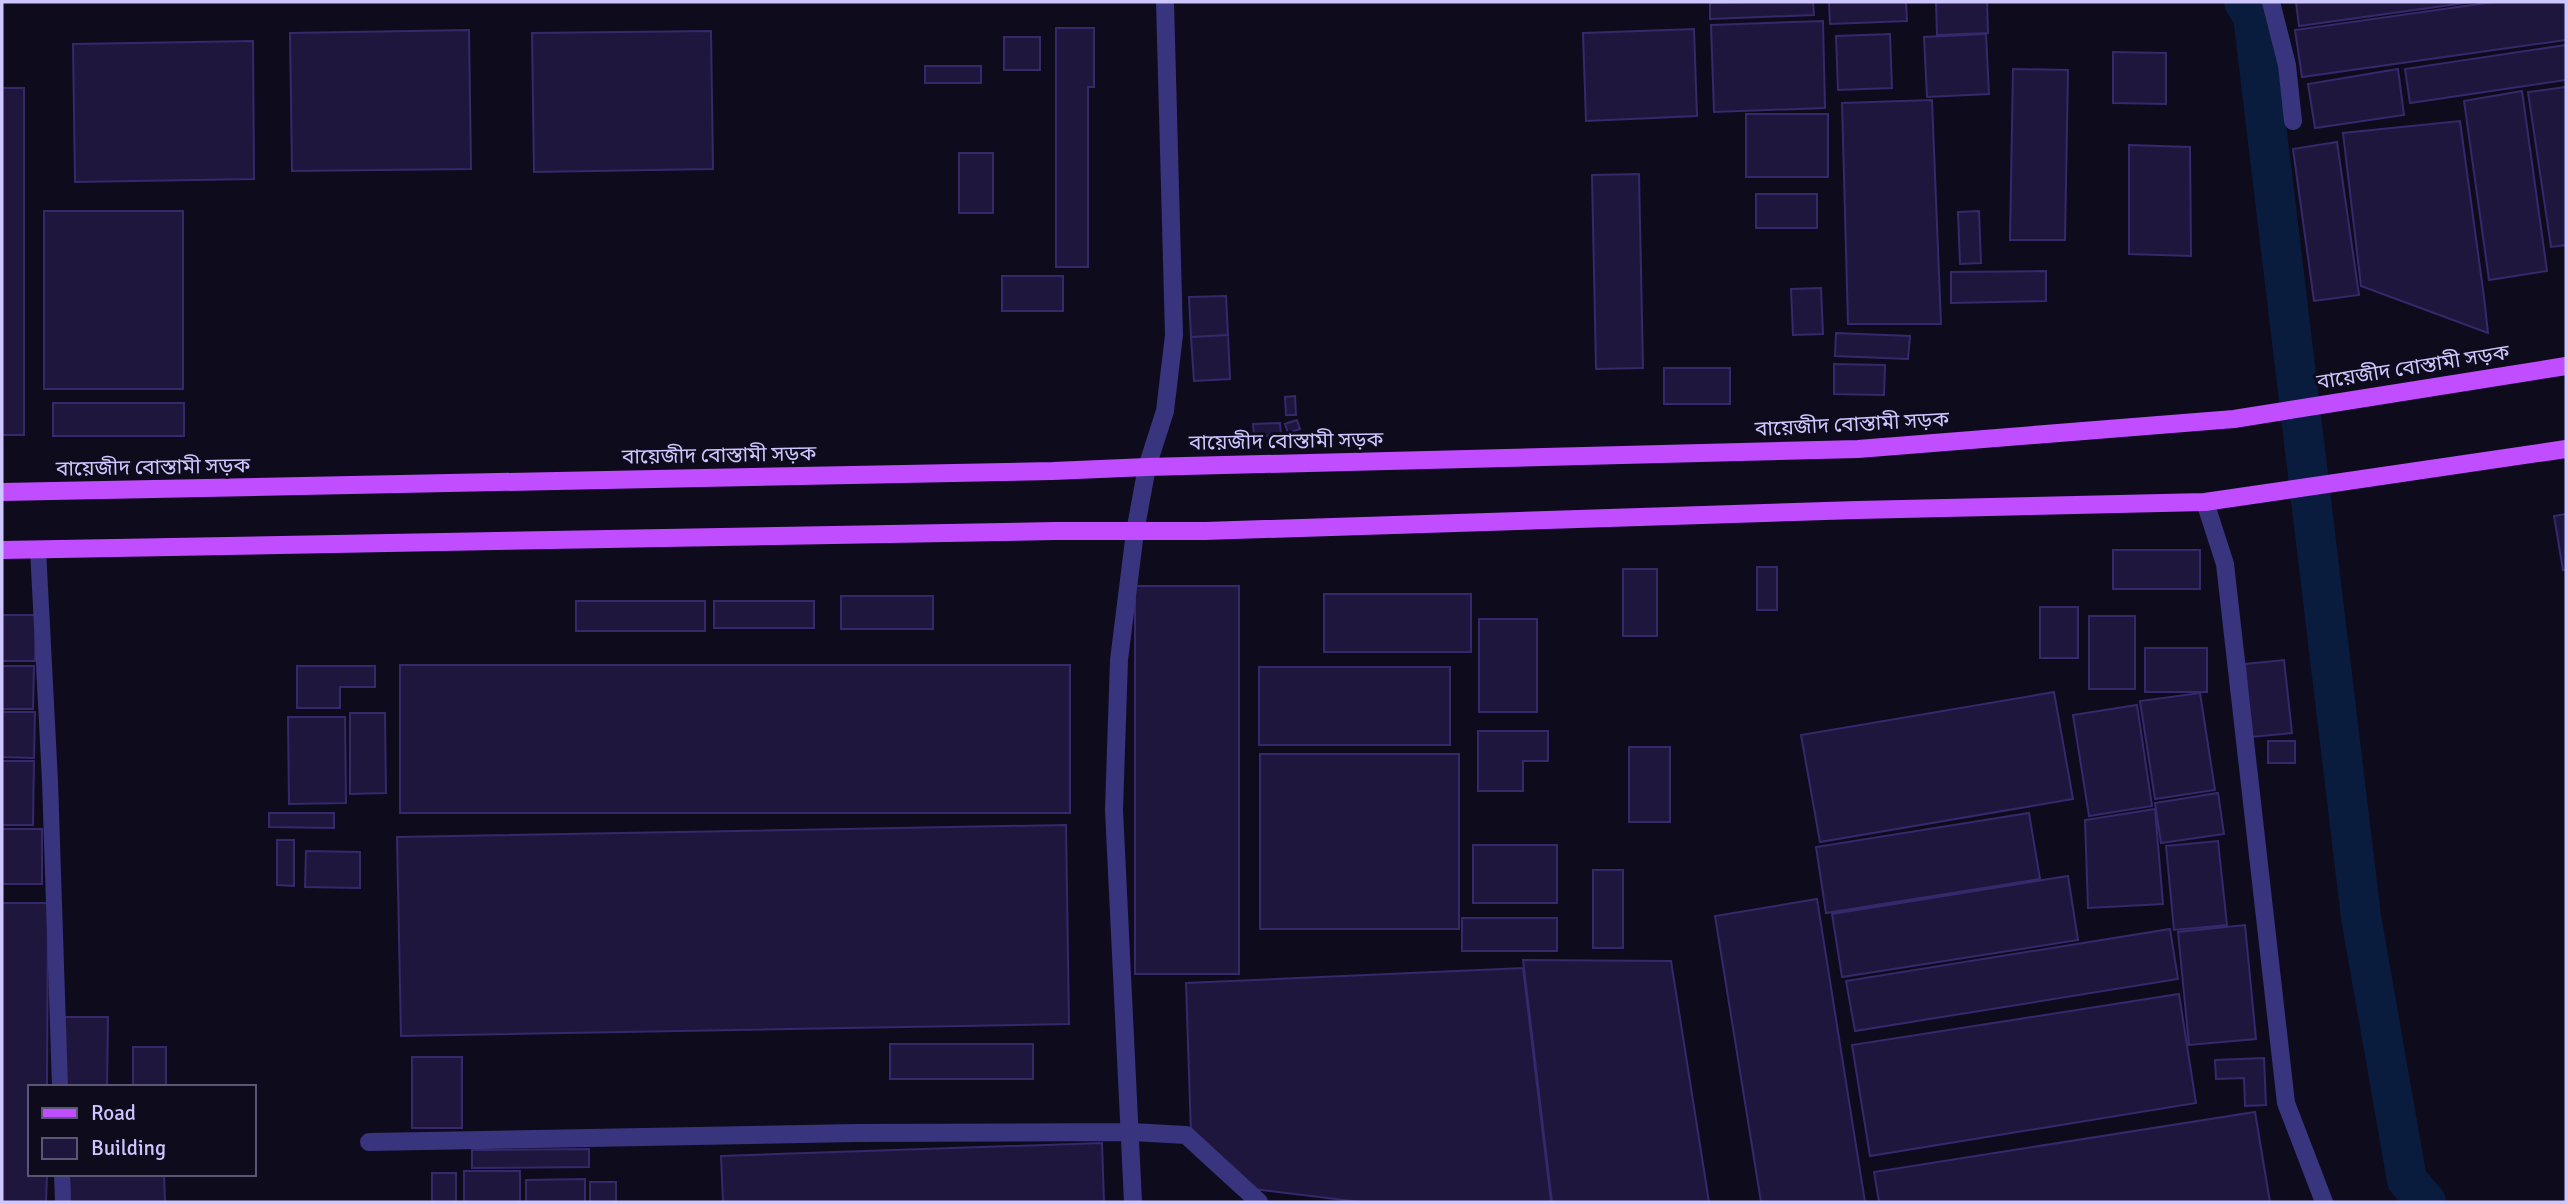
<svg xmlns="http://www.w3.org/2000/svg" width="2568" height="1204" font-family="Signika,'Noto Sans Bengali',sans-serif">
  <style>
    .lines { fill: none; stroke-linecap: round; stroke-linejoin: round }
    .canal { stroke: #091c3d; stroke-width: 40 }
    .building { fill: #1f163e; stroke: #36286b; stroke-width: 2 }
    .lane { stroke: #38347d; stroke-width: 16 }
    .street { stroke: #38347d; stroke-width: 18 }
    .primary { stroke: #c04dff; stroke-width: 18 }
    .labels { text-anchor: middle; dominant-baseline: central; stroke-width: 6; stroke-linejoin: round; paint-order: stroke }
    .street-label { font-size: 21px; fill: #cec6ff; stroke: #0e0b1d }
  </style>
  <rect width="100%" height="100%" fill="#0e0b1d"/>
  <g class="lines">
    <path class="canal" d="M2244,2L2253,16L2361,917L2407,1180L2426,1202"/>
  </g>
  <path class="building" d="M1749,2H1813L1814,15L1710,19V3Z
    M1829,2H1906L1907,21L1830,24Z
    M1936,2H1987L1988,33L1937,35Z
    M2296,2H2472L2299,26Z
    M2493,2H2566V40L2302,77L2295,30Z
    M1823,21L1825,108L1714,112L1711,25Z
    M1056,28H1094V87H1088V267H1056Z
    M1694,29L1697,116L1586,121L1583,33Z
    M469,30L471,169L292,171L290,33Z
    M711,31L713,169L534,172L532,33Z
    M1890,34L1892,88L1838,90L1836,36Z
    M1986,34L1989,94L1927,97L1924,37Z
    M1004,37H1040V70H1004Z
    M253,41L254,179L75,182L73,44Z
    M2566,45V80L2410,103L2405,69Z
    M2113,52L2166,53V104L2113,103Z
    M925,66H981V83H925Z
    M2013,69L2068,70L2065,240H2010Z
    M2398,69L2404,115L2315,128L2308,84Z
    M2566,87V245L2551,247L2528,92Z
    M2,88H24V435H2Z
    M2522,91L2547,271L2489,280L2464,101Z
    M1932,100L1941,324H1848L1842,103Z
    M1746,114H1828V177H1746Z
    M2460,121L2484,297L2488,333L2361,286L2343,133Z
    M2337,142L2359,295L2314,301L2293,149Z
    M2129,145L2190,147L2191,256L2129,254Z
    M959,153H993V213H959Z
    M1639,174L1643,368L1596,369L1592,175Z
    M1756,194H1817V228H1756Z
    M44,211H183V389H44Z
    M1979,211L1981,263L1960,264L1958,212Z
    M2046,271V301L1951,303V272Z
    M1002,276H1063V311H1002Z
    M1821,288L1823,334L1793,335L1791,289Z
    M1226,296L1228,335L1191,337L1189,297Z
    M1836,333L1910,336L1908,359L1835,356Z
    M1228,335L1230,379L1194,381L1191,337Z
    M1834,364L1885,365L1884,395L1834,394Z
    M1664,368H1730V404H1664Z
    M1295,396L1296,415H1286L1285,397Z
    M53,403H184V436H53Z
    M1297,420L1300,429L1288,433L1285,424Z
    M1280,423L1281,435L1254,437L1253,424Z
    M2566,514V570H2563L2554,516Z
    M2113,550H2200V589H2113Z
    M1757,567H1777V610H1757Z
    M1623,569H1657V636H1623Z
    M1135,586H1239V974H1135Z
    M1324,594H1471V652H1324Z
    M841,596H933V629H841Z
    M576,601H705V631H576Z
    M714,601H814V628H714Z
    M2040,607H2078V658H2040Z
    M2,615H36L35,661H2Z
    M2089,616H2135V689H2089Z
    M1479,619H1537V712H1479Z
    M2145,648H2207V692H2145Z
    M2284,660L2292,733L2251,737L2245,664Z
    M400,665H1070V813H400Z
    M2,666H34L33,709H2Z
    M297,666H375V687H340V708H297Z
    M1259,667H1450V745H1259Z
    M2054,692L2073,799L1820,842L1801,735Z
    M2200,693L2215,790L2155,799L2140,701Z
    M2137,705L2152,806L2089,816L2073,715Z
    M2,712H35L34,758L2,757Z
    M350,713H385L386,793L350,794Z
    M288,717H345L346,803L289,804Z
    M1478,731H1548V761H1523V791H1478Z
    M2268,741H2295V763H2268Z
    M1629,747H1670V822H1629Z
    M1260,754H1459V929H1260Z
    M2,761H34L33,825H2Z
    M2218,793L2224,834L2161,843L2155,803Z
    M2155,809L2163,904L2088,908L2085,820Z
    M269,813H334V828L269,827Z
    M2029,813L2040,879L1826,913L1816,847Z
    M1066,825L1069,1024L401,1036L397,837Z
    M2,829H42V884H2Z
    M277,840H294V886L277,885Z
    M2218,841L2227,925L2174,930L2166,846Z
    M1473,845H1557V903H1473Z
    M306,851L360,852V888L305,887Z
    M1593,870H1623V948H1593Z
    M2068,876L2078,940L1842,977L1832,914Z
    M1817,899L1865,1202H1761L1715,916Z
    M2,903H48L47,1087H30V1174H47L46,1202H2Z
    M1462,918H1557V951H1462Z
    M2245,925L2256,1039L2189,1045L2178,932Z
    M2170,929L2178,979L1855,1031L1846,981Z
    M1523,960L1671,961L1709,1202H1552Z
    M1523,968L1551,1202H1360L1253,1189L1191,1134L1186,983Z
    M2179,994L2196,1103L1870,1156L1852,1045Z
    M62,1017H108L107,1087H62Z
    M890,1044H1033V1079H890Z
    M133,1047H166V1087H133Z
    M412,1057H462V1128H412Z
    M2264,1058L2266,1105L2245,1106L2244,1078L2216,1079L2215,1060Z
    M2255,1112L2270,1202H1879L1874,1172Z
    M1102,1143L1104,1202H723L721,1156Z
    M589,1149V1167L472,1168V1150Z
    M464,1171H520V1202H464Z
    M432,1173H456V1202H432Z
    M69,1174H164L165,1202H70Z
    M585,1179V1202H526V1180Z
    M590,1182H616V1202H590Z"/>
  <g class="lines">
    <path class="lane" d="M38,549L50,781L60,1087
      M62,1174L63,1202"/>
    <path class="street" d="M2271,2L2287,65L2293,121
      M2205,502L2225,564L2286,1103L2324,1202
      M369,1142L857,1133L1131,1132L1186,1135L1259,1202
      M1133,1202L1114,810L1119,660L1135,532L1147,467L1165,411L1174,335L1165,2"/>
    <path class="primary" d="M2,492L1053,471L1147,467L1858,449L2234,419L2566,366
      M2,550L1054,531H1205L1857,510L2205,502L2566,449"/>
  </g>
  <g class="labels">
    <g class="street-label">
      <text transform="translate(2413 367) rotate(-9)">বায়েজীদ বোস্তামী সড়ক</text>
      <text transform="translate(1852 424) rotate(-3)">বায়েজীদ বোস্তামী সড়ক</text>
      <text transform="translate(1286 441) rotate(-1)">বায়েজীদ বোস্তামী সড়ক</text>
      <text transform="translate(719 455) rotate(-1)">বায়েজীদ বোস্তামী সড়ক</text>
      <text transform="translate(153 467) rotate(-1)">বায়েজীদ বোস্তামী সড়ক</text>
    </g>
  </g>
  <rect width="2568" height="1204" fill="none" stroke="#cec6ff" stroke-width="7"/>
  <rect x="28" y="1085" width="228" height="91" fill="#0e0b1d" stroke="#5b5677" stroke-width="2"/>
  <rect x="42" y="1108" width="35" height="10" fill="#c04dff" stroke="#5b5677" stroke-width="2"/>
  <text x="91" y="1120" font-size="21" fill="#cec6ff">Road</text>
  <rect x="42" y="1138" width="35" height="21" fill="#1f163e" stroke="#5b5677" stroke-width="2"/>
  <text x="91" y="1155" font-size="21" fill="#cec6ff">Building</text>
</svg>
